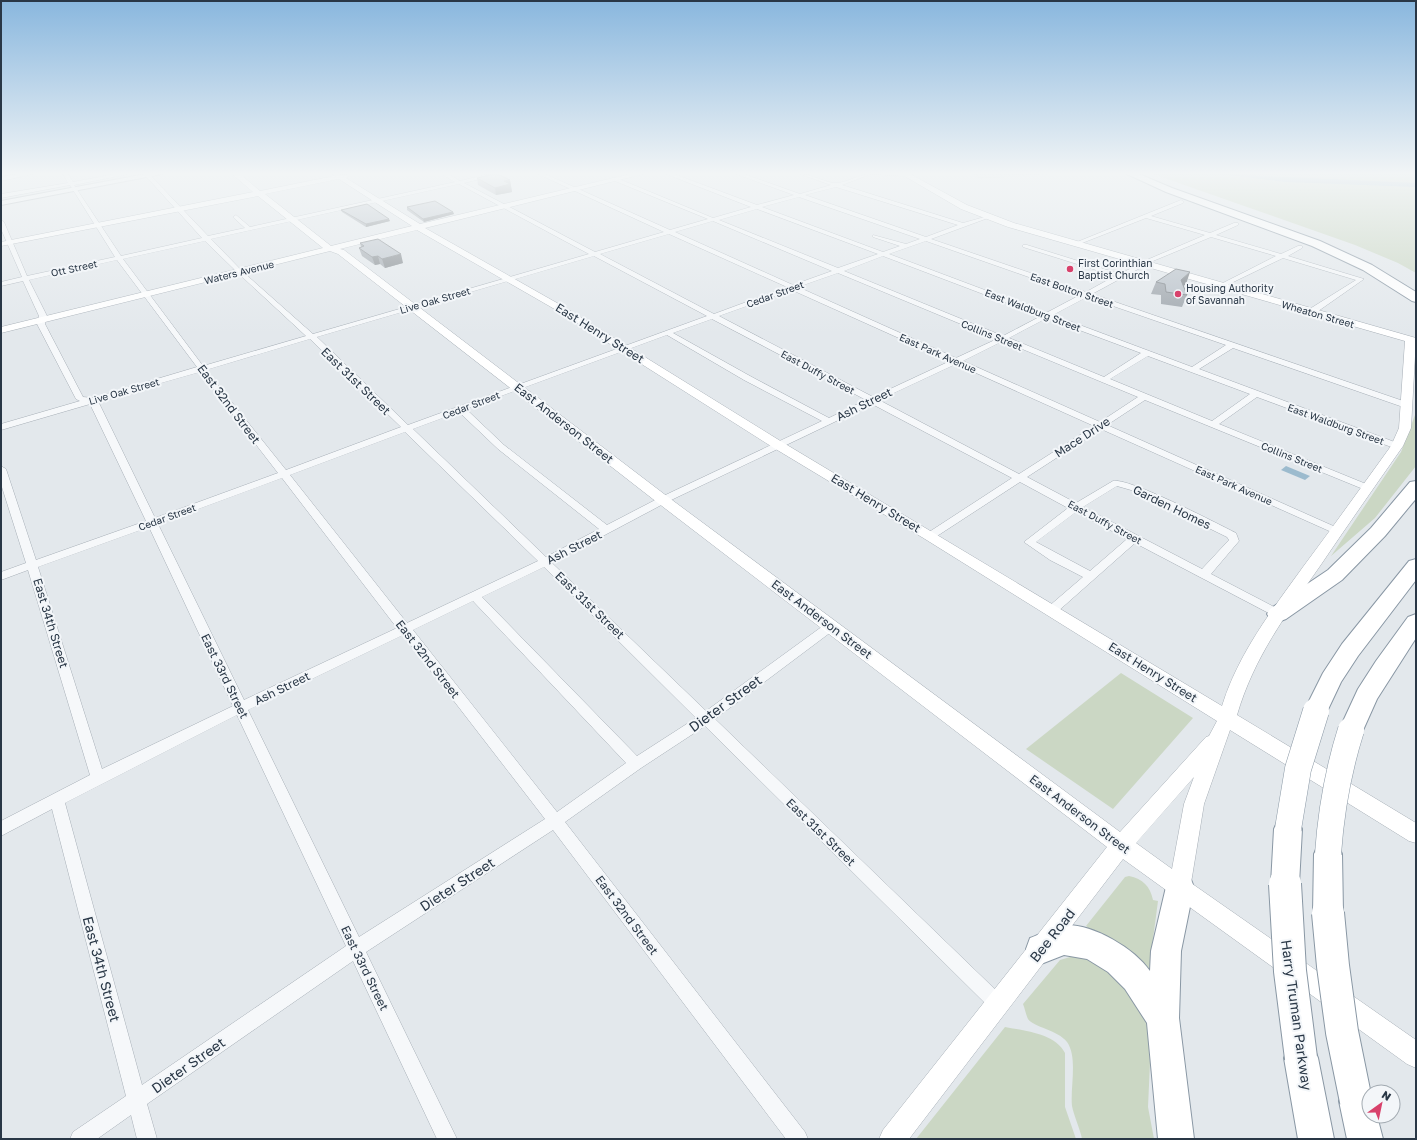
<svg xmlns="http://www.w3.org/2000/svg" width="1417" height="1140" font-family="'Golos Text',sans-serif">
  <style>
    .built { fill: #d1d7de }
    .green { fill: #cbd7c4 }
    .water { fill: #9cbbce }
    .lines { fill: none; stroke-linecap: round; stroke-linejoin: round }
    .canal { fill: #9cbbce; fill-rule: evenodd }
    .minor-casing { stroke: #a7afb7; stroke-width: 1 }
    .tertiary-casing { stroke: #a7afb7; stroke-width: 2 }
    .secondary-casing { stroke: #a7afb7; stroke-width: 1 }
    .motorway-casing { stroke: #8997a4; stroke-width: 2 }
    .minor { fill: #f6f8fa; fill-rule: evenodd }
    .tertiary { fill: #f6f8fa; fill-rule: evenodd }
    .secondary { fill: #fff; fill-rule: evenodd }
    .motorway { fill: #fff; fill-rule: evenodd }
    .motorway-bridge-far1-casing { stroke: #8997a4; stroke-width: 27; stroke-linecap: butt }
    .motorway-bridge-casing { stroke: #8997a4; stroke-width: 34; stroke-linecap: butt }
    .motorway-bridge-far1 { stroke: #fff; stroke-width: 26 }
    .motorway-bridge { stroke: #fff; stroke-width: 32 }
    .wall { fill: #a0a7ae }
    .shaded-wall { fill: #82888d }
    .building { fill: #bac2ca; stroke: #82888d }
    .poi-dot { fill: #d8416b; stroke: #f3f6f9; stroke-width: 1.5 }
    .labels { text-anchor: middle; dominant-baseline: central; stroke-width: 4; stroke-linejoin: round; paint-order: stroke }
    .far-poi-label { font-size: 10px; fill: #293746; stroke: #f3f6f9; text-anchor: start }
    .far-street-label { font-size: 10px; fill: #293746; stroke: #f3f6f9 }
    .street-label { font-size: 12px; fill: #293746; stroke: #f3f6f9 }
    .near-street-label { font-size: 14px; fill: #293746; stroke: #f3f6f9 }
  </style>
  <rect width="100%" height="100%" fill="#e3e8ec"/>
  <path class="built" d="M972,174H1050L980,179Z"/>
  <path class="green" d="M1153,174H1416V273L1398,263L1355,245Z
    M1416,356V466L1375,518L1331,556L1401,452L1415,415Z
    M1121,673L1193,718L1113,809L1026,749Z
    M1129,876C1143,879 1150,886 1153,900L1158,901L1148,977L1086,926L1125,877Z
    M1077,955L1107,958L1148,1022L1150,1063L1148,1107L1154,1139H1082C1080,1129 1074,1116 1072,1106C1070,1088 1078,1057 1067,1042C1058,1030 1033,1027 1028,1019C1026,1015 1025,1009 1023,1004L1060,960Z
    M1005,1027C1025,1031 1055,1033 1065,1053V1107L1076,1139H916Z"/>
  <path class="water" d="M1286,466L1310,476L1305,480L1281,470Z"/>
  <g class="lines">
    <path class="canal" d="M1220,174L1416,183V187L1286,182Z"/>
    <defs>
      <path id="minor" d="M19,174H33L1,181V177Z
        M63,174H68L73,182L115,174H128L74,185L121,256L202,238L144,174H149L208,236L245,228L233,217L236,215L250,227L455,182L441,174H448L460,181L489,174H500L464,183L595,252L664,232L538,174H545L670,230L708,219L615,181V179H619L713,218L751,207L666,174H674L757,205L794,195L736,174H744L800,194L831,185L800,174C812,174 828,184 837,183C849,182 859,174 871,174L842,185L963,223L988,216V218L931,239L1086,292L1115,276L1023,247V245H1027L1120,274L1149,259L1205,235L1146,218L1077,245L1072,244L1181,200L1184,202L1183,203L1151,216L1210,233L1234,223H1238V225L1216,235L1281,254L1298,246H1302V248L1288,256L1364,279L1314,314H1308V310L1356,280L1283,258L1223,287H1219V285L1276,256L1211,237L1153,261L1092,294L1409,403L1410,405L1406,408L1403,407L1233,348L1199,369L1400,444L1402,446L1400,448H1394L1257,397L1219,424L1371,486L1373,488L1368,491L1145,400L1107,425L1340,529L1341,531L1340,533L1336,534L1101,429L1027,477L1076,503L1113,481C1128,477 1216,523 1236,533L1239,541L1211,574L1282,611L1284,614L1282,617L1278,618L1135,543L1056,613L1052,614L1048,613L1046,610L1048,607L1083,577L1050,560L1024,542L1068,508L1020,482L934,538H926L925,536L926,534L1012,478L872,404L667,502L552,563L706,711L827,623L831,622L835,623L837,626L835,629L715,719L1004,998L1007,1004L1004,1010L998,1013L992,1010L705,726L641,768L565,822L805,1132L808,1139H786L553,830L366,952L457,1139H437L353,961L147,1104L157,1139H137L131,1115L97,1139H70L73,1132L126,1096L52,809L1,836V821L90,775L28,570L1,580V572L26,563L1,484V466L6,469L36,560L146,521L90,404L1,430V424L80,401L76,399L37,324L39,316L23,281L1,286V282L22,277L1,229V220L4,222L27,276L115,257L70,185L1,198V194L68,183ZM459,184L589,254L313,334L242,271L211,239ZM836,187L958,225L926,237L805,195ZM799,197L920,239L906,244L873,235V237L900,246L883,252L762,207ZM757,209L878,254L838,268L719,220ZM713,221L832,271L793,285L675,232ZM669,234L787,287L714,314L600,254ZM205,241L238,273L306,336L203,366L123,259ZM926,241L1080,295L1046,313L889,254ZM594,256L707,316L408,425L317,337ZM883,256L1041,316L1003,336L844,271ZM117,260L197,367L93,398L83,397L45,324L47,316L29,280ZM838,273L997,339L956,358L798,287ZM792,290L950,361L873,397L719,316ZM1087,297L1226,345L1192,367L1053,315ZM1047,318L1141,353L1104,377L1009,338ZM712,319L866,400L829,418L750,376L673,333ZM667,335L744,380L822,421L659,498L607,525L504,445L466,409ZM310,339L401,427L286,470L206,370ZM1003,341L1138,397L1100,422L963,361ZM1148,356L1250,394L1212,421L1110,379ZM956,364L1094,426L1019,474L879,400ZM200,372L278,473L155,518L98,401ZM459,412L498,449L599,529L546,557L413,429ZM405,432L538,561L407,623L290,475ZM282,478L397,628L244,700L158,524ZM1117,486L1131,490L1227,537L1229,540L1202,569L1083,507ZM1076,512L1127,539L1090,571L1036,542ZM149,527L233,706L102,769L38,567ZM544,567L696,718L637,756L482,597ZM473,601L626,763L557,812L413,630ZM403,635L545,819L359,937L248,710ZM237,715L346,946L142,1085L65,803Z
        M873,174H908V175L906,176Z"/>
      <path id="tertiary" d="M146,174H162L1,205V201Z"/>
      <path id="secondary" d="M232,174H240L260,191L334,176L332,174L348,175L349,176L346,178L420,224L630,174H643L425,228L564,307L782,442L1222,706C1238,654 1272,610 1303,567C1333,527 1362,486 1391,446L1399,428L1405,341L1008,227L961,209L901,174H910L967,205L1014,223L1416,338L1411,428L1403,446C1375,486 1347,526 1320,566C1286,615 1254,657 1237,715L1416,823V843L1409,841L1230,730L1204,804L1191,883L1416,1040V1068L1407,1064L1123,859L909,1139H879L883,1130L1107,847L658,503L338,254L330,251L1,333V327L323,248L258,196L1,246V242L253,192ZM339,179L412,226L331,246L265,194ZM417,230L558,311L774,448L925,539L1217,721L1209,736L1206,737L1120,832L668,497L344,250L340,249ZM1194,777L1184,804L1172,869L1136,843Z"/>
      <path id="motorway" d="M1127,174H1139L1172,188L1320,241L1372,265L1416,292V302L1412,301L1363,270L1312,246L1166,192Z
        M1416,481V499L1414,501L1385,536L1342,580L1286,619L1278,622L1270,619L1267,614L1270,609L1328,570L1371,528L1410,482Z
        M1416,559V580L1358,656L1341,682L1324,718L1316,721L1308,718L1304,711L1323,673L1342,644L1409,561Z
        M1416,614V638L1377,699L1360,737L1351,740L1342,737L1339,730L1358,689L1376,661L1408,617Z
        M1288,817L1298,820L1302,829L1299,884L1295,894L1285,898L1275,894L1271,884L1274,829L1278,820Z
        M1328,841L1338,845L1342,854L1343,913L1338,923L1328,928L1318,923L1313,913L1314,854L1318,845Z
        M1180,873L1190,877L1194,887L1181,951L1179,1018L1194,1139H1158L1147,1023L1125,989L1108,972L1087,959L1064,955L1041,964L1030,960L1026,949L1030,938C1039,935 1056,925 1065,925C1093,924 1134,948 1150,971L1151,951L1166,887L1170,877Z
        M1301,1041L1313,1046L1318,1058L1334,1139H1298L1284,1058L1289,1046Z
        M1356,1084L1368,1089L1370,1092L1369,1116H1377L1383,1139H1347L1339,1101L1344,1089Z"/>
    </defs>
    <use href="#minor" class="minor-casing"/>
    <use href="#tertiary" class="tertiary-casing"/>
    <use href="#secondary" class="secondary-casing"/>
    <use href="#motorway" class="motorway-casing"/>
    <use href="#minor" class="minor"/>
    <use href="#tertiary" class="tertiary"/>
    <use href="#secondary" class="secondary"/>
    <use href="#motorway" class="motorway"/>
    <defs>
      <path id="motorway-bridge-far1" d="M1288,829L1298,769L1316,711
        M1328,854C1331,811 1338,771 1351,730"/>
      <path id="motorway-bridge" d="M1285,884L1290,971L1301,1058
        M1328,913L1333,966L1342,1032L1356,1101"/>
    </defs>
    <use href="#motorway-bridge-far1" class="motorway-bridge-far1-casing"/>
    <use href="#motorway-bridge" class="motorway-bridge-casing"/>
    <use href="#motorway-bridge-far1" class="motorway-bridge-far1"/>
    <use href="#motorway-bridge" class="motorway-bridge"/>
  </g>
  <path class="wall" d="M477,178L510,180L512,192L496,195L478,185Z
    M407,207L453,212L454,214L424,222L407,210Z
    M341,210L390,221L366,227L342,212Z
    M360,243L403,263L385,268L380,264L375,265L362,256L359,248L361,247Z
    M1156,282L1186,284L1183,286L1187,295L1182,307L1161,304V295L1151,294Z"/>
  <path class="shaded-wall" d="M510,180L512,192L496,195L495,188L504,181Z
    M453,212L454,214L424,222L423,219Z
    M389,219L390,221L366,227V224Z
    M401,254L403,263L385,268L382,259Z
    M378,256L380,264L375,265L372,257Z
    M1190,272L1186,284L1176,292L1181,280Z"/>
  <path class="building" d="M493,174H497L510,180L504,181L510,184L495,188L477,178Z
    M435,201L453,212L423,219L407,207Z
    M367,204L389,219L366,224L341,210Z
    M378,239L401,254L382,259L378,256L372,257L359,248L364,246L360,243Z
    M1176,269L1190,272L1181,280L1187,295L1166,292L1165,284L1156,282Z"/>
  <linearGradient id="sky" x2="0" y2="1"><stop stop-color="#89b7de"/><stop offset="0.52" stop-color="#f2f5f6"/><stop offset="1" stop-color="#f2f5f6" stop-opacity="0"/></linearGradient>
  <rect width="1417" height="334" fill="url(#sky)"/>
  <g class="poi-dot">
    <circle cx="1070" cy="269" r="4"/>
    <circle cx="1178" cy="294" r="4"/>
  </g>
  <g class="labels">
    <g class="far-poi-label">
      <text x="1078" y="263">First Corinthian<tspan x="1078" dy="12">Baptist Church</tspan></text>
      <text x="1186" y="288">Housing Authority<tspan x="1186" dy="12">of Savannah</tspan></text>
    </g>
    <g class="far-street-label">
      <text transform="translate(74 268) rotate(-12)">Ott Street</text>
      <text transform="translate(239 272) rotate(-14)">Waters Avenue</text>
      <text transform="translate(1072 290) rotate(19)">East Bolton Street</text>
      <text transform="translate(775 294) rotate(-20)">Cedar Street</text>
      <text transform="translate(435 300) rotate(-16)">Live Oak Street</text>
      <text transform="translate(1033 310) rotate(21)">East Waldburg Street</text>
      <text transform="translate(1318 314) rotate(16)">Wheaton Street</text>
      <text transform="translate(992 335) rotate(22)">Collins Street</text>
      <text transform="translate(938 353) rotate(24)">East Park Avenue</text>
      <text transform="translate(818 372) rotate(28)">East Duffy Street</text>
      <text transform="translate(124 391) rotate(-16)">Live Oak Street</text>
      <text transform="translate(471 405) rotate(-21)">Cedar Street</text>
      <text transform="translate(1336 424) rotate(20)">East Waldburg Street</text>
      <text transform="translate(1292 457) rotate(22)">Collins Street</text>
      <text transform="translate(1234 485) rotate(24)">East Park Avenue</text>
      <text transform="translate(167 517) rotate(-20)">Cedar Street</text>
      <text transform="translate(1105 522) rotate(28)">East Duffy Street</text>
    </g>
    <g class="street-label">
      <text transform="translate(600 333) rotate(32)">East Henry Street</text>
      <text transform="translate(356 381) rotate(44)">East 31st Street</text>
      <text transform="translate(229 404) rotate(53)">East 32nd Street</text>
      <text transform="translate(864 404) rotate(-26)">Ash Street</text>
      <text transform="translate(564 423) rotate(38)">East Anderson Street</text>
      <text transform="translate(1082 437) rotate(-33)">Mace Drive</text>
      <text transform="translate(876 503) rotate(31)">East Henry Street</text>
      <text transform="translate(1172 507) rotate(26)">Garden Homes</text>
      <text transform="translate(574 547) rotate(-27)">Ash Street</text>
      <text transform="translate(590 605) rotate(44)">East 31st Street</text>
      <text transform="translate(822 619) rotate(37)">East Anderson Street</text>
      <text transform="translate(51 623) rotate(73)">East 34th Street</text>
      <text transform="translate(428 659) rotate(52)">East 32nd Street</text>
      <text transform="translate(1153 672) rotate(32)">East Henry Street</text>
      <text transform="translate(225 676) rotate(64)">East 33rd Street</text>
      <text transform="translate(282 688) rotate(-26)">Ash Street</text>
      <text transform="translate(1080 814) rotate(37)">East Anderson Street</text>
      <text transform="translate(821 832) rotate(44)">East 31st Street</text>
      <text transform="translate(627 915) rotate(53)">East 32nd Street</text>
      <text transform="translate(365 968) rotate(64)">East 33rd Street</text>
    </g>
    <g class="near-street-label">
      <text transform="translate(725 703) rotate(-36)">Dieter Street</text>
      <text transform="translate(457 884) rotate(-33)">Dieter Street</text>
      <text transform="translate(1052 935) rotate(-52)">Bee Road</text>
      <text transform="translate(102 969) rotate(75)">East 34th Street</text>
      <text transform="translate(1297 1015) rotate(82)">Harry Truman Parkway</text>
      <text transform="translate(188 1065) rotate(-35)">Dieter Street</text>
    </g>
  </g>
  <rect width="1417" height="1140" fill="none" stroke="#293746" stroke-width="4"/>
  <g transform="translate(1381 1104) rotate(33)"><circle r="19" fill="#f3f6f9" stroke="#a2aab1"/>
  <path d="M0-3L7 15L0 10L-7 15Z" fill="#d8416b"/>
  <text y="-6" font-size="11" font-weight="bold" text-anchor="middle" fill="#293746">N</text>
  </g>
</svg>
